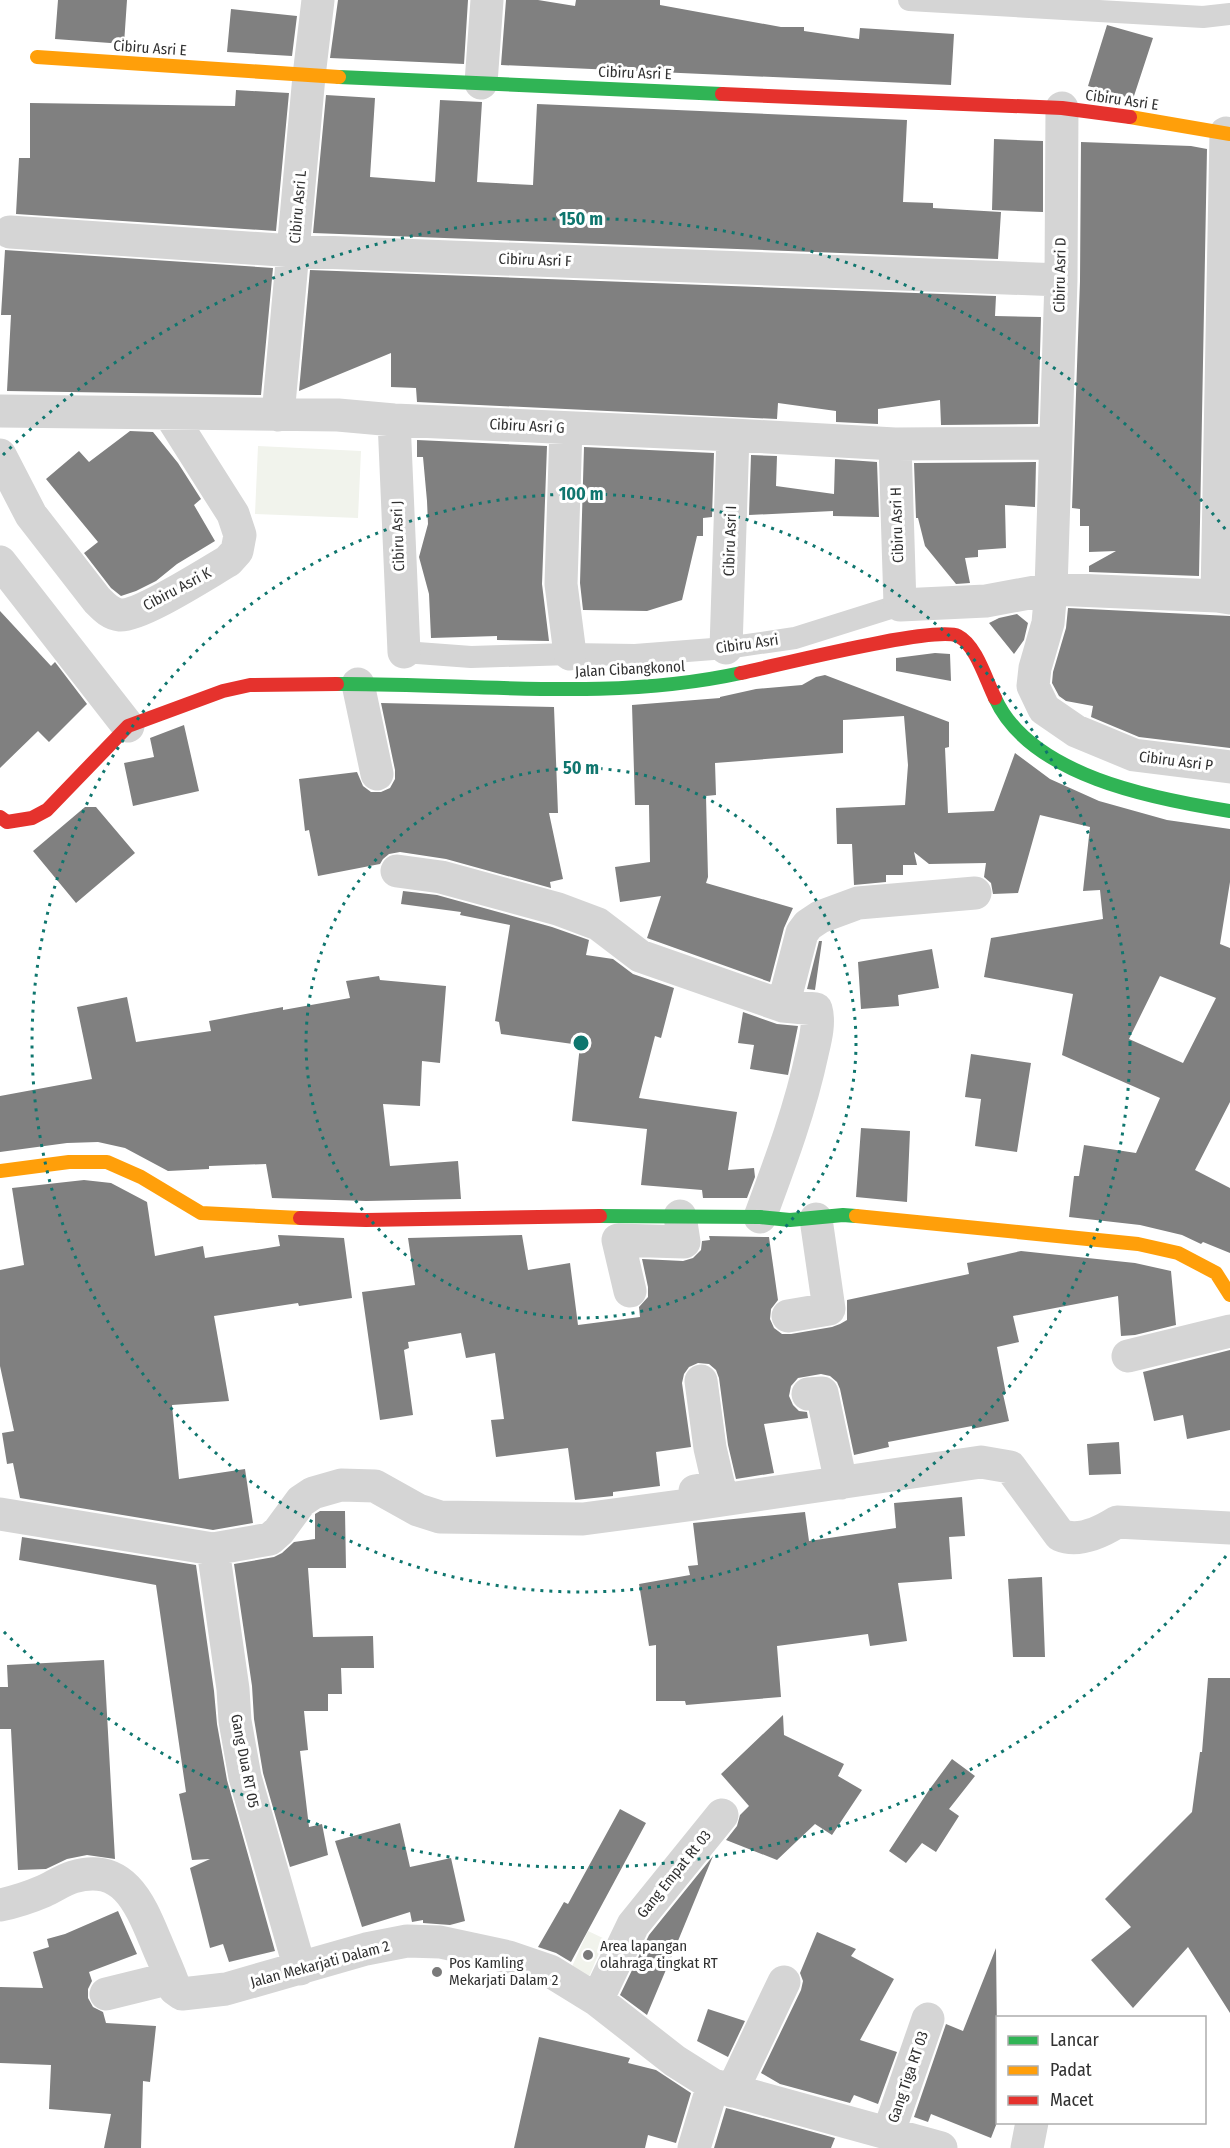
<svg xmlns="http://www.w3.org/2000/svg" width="1230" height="2148" font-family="'Fira Sans Condensed',sans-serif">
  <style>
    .green { fill: #f1f3ec }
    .building { fill: #808080; fill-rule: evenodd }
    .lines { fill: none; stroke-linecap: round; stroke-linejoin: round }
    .lane { stroke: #d5d5d5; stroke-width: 22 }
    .street { stroke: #d5d5d5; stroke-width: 33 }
    .fast { stroke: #30b455; stroke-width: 14 }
    .slow { stroke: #ff9f0a; stroke-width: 14 }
    .jam { stroke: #e5322d; stroke-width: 14 }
    .ring { fill: none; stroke: #0f766e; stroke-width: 3; stroke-dasharray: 3 6 }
    .poi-dot { fill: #797979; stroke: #fff; stroke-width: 2 }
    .labels { text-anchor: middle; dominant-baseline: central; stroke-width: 6; stroke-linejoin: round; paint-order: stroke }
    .street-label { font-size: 15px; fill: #313131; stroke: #fff }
    .poi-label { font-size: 15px; fill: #313131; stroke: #fff; text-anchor: start }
    .centre { fill: #0f766e; stroke: #fff; stroke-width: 3 }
    .ring-label { font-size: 18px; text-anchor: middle; font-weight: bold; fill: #0f766e; stroke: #fff; stroke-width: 6; stroke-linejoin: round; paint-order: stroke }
  </style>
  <rect width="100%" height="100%" fill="#fff"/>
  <path class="green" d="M258,446L361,451L358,518L255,514Z
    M588,1931L605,1939L588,1979L570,1971Z"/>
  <path class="building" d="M58,0H127L124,44L55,39Z
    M338,0H468L464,64L330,58Z
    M506,0H538L575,6L576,0H660V5L781,27H804V31L859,39L860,28L954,34L951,85L501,65Z
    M231,9L297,16L292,56L227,52Z
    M1107,25L1153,38L1133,99L1088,86Z
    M236,90L289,93L276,231L16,214L19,158H30V103L235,106Z
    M326,95L375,98L370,177L435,182L440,100L482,102L477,182L533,185L537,104L907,120L903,202L933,203V208L1001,212L998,259L313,233Z
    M994,139L1043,141V212L992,210Z
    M1081,142L1191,146L1207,149L1199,576L1089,572V566L1116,551L1089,552V526H1080V509L1072,508L1080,281Z
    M5,250L273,268L261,395L7,391L11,315H1Z
    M310,270L996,296L995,316L1041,317L1038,424L941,425L940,400L878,409V424L836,422V411L778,403L777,419L417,402L416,388L391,387V353L299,391Z
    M130,431L153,432L178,463L201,499L194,505L215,541L177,564L156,581L136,591L121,596L111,588L84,553L98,542L46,479L79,451L89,462Z
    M417,440L547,446L542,584L549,641L497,640V636L431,638L429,594L419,557L428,524L427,501L423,457H417Z
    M584,447L714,453L712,517L703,518V536H697L682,600L647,611L583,610L580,583Z
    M751,455L777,456L776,486L834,494L835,459L877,462L879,517L833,516V511L749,515Z
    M1036,462L1035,507L1005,505L1006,548L978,550V557L965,558L970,583L956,584L925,546L918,518H916L914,463Z
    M1068,608L1230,616V748L1139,737L1091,717L1093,706L1066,701L1059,696L1052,683L1053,672L1066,628Z
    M0,611L51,666L55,662L87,704L49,742L38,731L0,768Z
    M1017,614L1028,623L1024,640L1014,654L989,623L999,618Z
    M935,653L950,654L951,681L896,671V658Z
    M825,675L949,722V747L945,748L948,813L994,811L1015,753L1050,779L1099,801L1167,820L1230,829V882L1220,944L1230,948V1102L1195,1170L1230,1188V1253L1203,1242L1201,1244L1182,1235L1140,1225L1069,1217L1074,1176H1079L1084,1145L1136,1153L1160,1098L1062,1055L1073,994L984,977L991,938L1103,919L1100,890L1083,891L1090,827L1040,815L1018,893L993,894L991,883L984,877L986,863L929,864L914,852L917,865H903V875H886V882L854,885L852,844H837L836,808L905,805L908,765L904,716L843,720V753L715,763L716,795L706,796L708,877L706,883L793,908L784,928L770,982L647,938L661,896L620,902L615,867L650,862L649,805H635L632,705L720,698V697L756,689L802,685L816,677ZM1160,976L1216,998L1183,1063L1129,1039Z
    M381,703L554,707L558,813H549L563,879L550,882L551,888L446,859L400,852L389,854L383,859L380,864L318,876L309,830L305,831L299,779L357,772L363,786L371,792H381L390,788L395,779V770Z
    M184,725L199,791L133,806L124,763L154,757L150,738Z
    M85,807H96L135,853L76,903L33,851Z
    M403,891L437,895L552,927L589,940L586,955L613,959L633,974L674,988L661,1038L655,1036L639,1098L737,1112L728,1170L754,1168L755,1177L747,1198H703L702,1190L641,1185L647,1129L572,1121L580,1045L501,1034L499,1022L495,1021L510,925L460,915L461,912L401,904Z
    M819,941H822L815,990L807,989Z
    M932,949L939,988L898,995L899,1006L861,1009L858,962Z
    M379,976L380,980L446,986L440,1063L422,1061L420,1106L383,1104L390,1166L458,1161L461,1199L366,1201L272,1198L266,1164L209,1166V1169L168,1171L125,1148L98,1142L67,1143L0,1152V1096L92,1079L77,1007L127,997L136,1042L211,1031L209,1021L283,1007V1010L350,998L346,981Z
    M743,1012L777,1024L798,1026L788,1075L750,1069L754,1045L738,1043Z
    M971,1054L1031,1063L1017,1152L975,1146L981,1099L965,1097Z
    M861,1128L910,1131L907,1202L856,1197Z
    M84,1180L111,1183L147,1202L155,1256L203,1246L205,1258L280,1246L278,1235L344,1238L352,1298L299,1306L298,1303L214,1316L229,1401L172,1405L179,1479L245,1469L253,1523L213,1530L20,1498L13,1463L7,1464L2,1433L14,1431L0,1366V1270L24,1265L12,1188Z
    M522,1235L528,1270L570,1263L578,1325L640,1317L639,1307L648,1297V1287L642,1259L683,1261L693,1258L701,1250L702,1241L710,1240L709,1236L769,1237L778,1300L771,1309L770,1319L774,1328L782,1334H791L832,1327L840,1324L847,1320V1300L969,1274L967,1263L1021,1251L1135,1263L1171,1271L1176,1325L1135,1335L1121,1336L1118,1296L1013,1316L1019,1342L997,1347L1006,1394H1003L1009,1421L972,1429V1426L888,1442L889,1447L854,1455L840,1389L837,1382L830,1376L821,1374L798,1378L791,1386L789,1396L793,1405L799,1411L807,1412L808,1418L764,1424L774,1473L736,1479L728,1445L719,1378L716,1370L709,1364L698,1363L689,1367L684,1374L682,1383L691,1447L656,1452L660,1486L613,1492V1496L575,1500L568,1448L496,1457L491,1420L504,1419L495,1353L466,1358L461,1333L408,1342L409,1348L404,1350L413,1415L380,1420L362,1292L415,1285L408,1238Z
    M1230,1350V1430L1187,1439L1183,1415L1154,1421L1143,1372Z
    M1119,1442L1121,1474L1089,1475L1087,1444Z
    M962,1497L965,1536L949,1537L952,1579L898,1583L907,1641L870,1646L868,1634L777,1646L781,1697L686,1705L685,1701H656V1645L649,1646L639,1584L690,1575L688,1566L698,1565L693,1523L805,1512L809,1541L896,1528L894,1503Z
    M320,1511H345L346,1568H308L313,1637L373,1636L374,1668H341L342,1694H328V1711H304L308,1750L300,1751L309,1827L322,1824L328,1855L290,1867L263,1773L254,1719L252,1686L234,1564L274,1557L282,1553L294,1542L315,1539V1514Z
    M22,1537L196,1565L214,1691L217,1724L227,1780L275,1951L229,1962L223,1944L210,1948L190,1868L210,1859L192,1860L179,1794L186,1792L156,1585L19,1560Z
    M1042,1577L1045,1657H1013L1008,1579Z
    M104,1660L115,1859L87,1855L67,1859L46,1869L18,1870L11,1729H0V1687H8L7,1665Z
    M1208,1678H1230V2013L1188,1947L1133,2008L1091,1960L1131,1927L1105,1899L1192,1812L1200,1752H1202Z
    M783,1715L784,1735L844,1764L838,1776L862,1790L832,1835L815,1824L777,1860L726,1840L737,1826L740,1815L749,1806L721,1774Z
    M952,1759L975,1776L949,1809L959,1816L936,1852L922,1843L906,1863L889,1851L929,1790Z
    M620,1809L646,1823L571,1962L556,1953L538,1947L564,1902L568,1904Z
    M400,1823L410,1867L451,1858L465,1921L450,1925L423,1923V1920L412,1922L410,1912L362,1927L335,1841Z
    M713,1856L673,1953L647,2015L620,1995L649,1935Z
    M118,1911L137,1954L89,1972L92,1981L88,1989V1998L93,2007L103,2012L106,2023L156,2026L150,2082L143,2081L141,2148H104L111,2114L49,2109L51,2065L0,2063V1987L43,1988L33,1952L49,1947L47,1939L65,1934Z
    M817,1932L856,1949L851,1956L894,1979L860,2040L897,2052L878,2104L854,2095L850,2103L780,2084L761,2073L801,1990L803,1981L800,1973Z
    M996,1948L998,2120L991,2138L931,2114L928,2122L914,2117L946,2024L963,2031Z
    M708,2009L745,2021L728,2057L697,2041Z
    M539,2037L630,2058L628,2063L656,2070L691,2093L676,2143L648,2135L645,2148H514Z
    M726,2108L730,2109L835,2138L831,2148H714Z"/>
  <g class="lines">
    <path class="lane" d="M909,0L1203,17L1230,14
      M404,652L471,657L570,654L635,655L726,648L795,638L900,605"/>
    <path class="street" d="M481,83L487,0
      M1062,108L1061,280L1051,589L1048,623L1035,668L1033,686L1044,709L1076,731L1134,755L1230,767
      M10,232L294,251L1061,280
      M0,411L338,415L394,420L733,435L895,444L1054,443
      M278,415L309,76L318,0
      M394,420L404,652
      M566,428L561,584L570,654
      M895,444L900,605L986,601L1051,589L1217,596L1230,598
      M0,455L31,515L97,600C104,607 110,614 120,615C141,616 207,573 228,561L237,551L240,535L233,514L169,413
      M0,562L128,726
      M1217,596L1226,133
      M726,648L733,435
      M358,684L377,774
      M397,871L441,877L558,909L598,924L640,956L783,1006L816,1009C820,1023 815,1041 812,1054C800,1110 780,1163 760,1217
      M783,1006L802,933L808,925L820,917L858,903L975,893
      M630,1291L618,1240L684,1242L680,1216
      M788,1316L829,1309L816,1219
      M1128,1356L1230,1331
      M701,1381L710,1448L719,1487L695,1491V1504L981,1462L1010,1467L1060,1535C1079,1543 1101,1532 1117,1522L1230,1528
      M808,1394L822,1393L841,1483
      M0,1514L213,1549L270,1539L279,1531L301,1501L313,1493L341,1485L375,1486L418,1510L440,1517L583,1519L695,1504
      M213,1549L233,1689L235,1721L245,1777L300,1969
      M0,1905C15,1902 30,1897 44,1891C53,1887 63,1880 73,1877C124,1862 140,1904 156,1942C162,1957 170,1973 175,1989L182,1994L226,1989L366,1949L407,1941L440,1942L509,1957L550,1971L597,2000L675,2061L713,2085
      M106,1994L171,1978
      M597,2000L633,1925L722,1815
      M732,2091L784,1982
      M888,2134L928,2019
      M694,2148L713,2085L941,2148
      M1027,2148L1032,2122"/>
    <path class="fast" d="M339,77L722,94
      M337,684C471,683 609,702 741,673
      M995,698C1030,776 1154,799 1230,811
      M600,1216L760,1217L790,1220L843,1215L856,1216"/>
    <path class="slow" d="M37,57L339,77
      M1130,117L1230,134
      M0,1171L69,1162H107L141,1177L201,1213L300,1218
      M856,1216L1138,1244L1178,1253L1216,1273L1230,1295"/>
    <path class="jam" d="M722,94L1062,108L1130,117
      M741,673C775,666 935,625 958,636C976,645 986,680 995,698
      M0,817L7,822L32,818L47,810L128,726L223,691L250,685L337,684
      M300,1218L366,1220L600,1216"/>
  </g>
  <g class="ring">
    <circle cx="581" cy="1043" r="275"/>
    <circle cx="581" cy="1043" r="549"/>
    <path d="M1226 1556A824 824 0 0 1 3 1631M3 455A824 824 0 0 1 1226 530"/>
  </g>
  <g class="poi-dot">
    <circle cx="588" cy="1955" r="6"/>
    <circle cx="437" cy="1972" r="6"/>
  </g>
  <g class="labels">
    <g class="street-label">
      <text transform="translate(150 48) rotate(4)">Cibiru Asri E</text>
      <text transform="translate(635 73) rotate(2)">Cibiru Asri E</text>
      <text transform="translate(1122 100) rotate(8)">Cibiru Asri E</text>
      <text transform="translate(298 207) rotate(-85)">Cibiru Asri L</text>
      <text transform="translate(535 260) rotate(2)">Cibiru Asri F</text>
      <text transform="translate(1060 275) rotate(-89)">Cibiru Asri D</text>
      <text transform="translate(527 426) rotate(3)">Cibiru Asri G</text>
      <text transform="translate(897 525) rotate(-92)">Cibiru Asri H</text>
      <text transform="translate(398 536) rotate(-92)">Cibiru Asri J</text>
      <text transform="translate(730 541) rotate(-88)">Cibiru Asri I</text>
      <text transform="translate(177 589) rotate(-28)">Cibiru Asri K</text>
      <text transform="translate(747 644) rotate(-8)">Cibiru Asri</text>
      <text transform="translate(630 669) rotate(-3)">Jalan Cibangkonol</text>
      <text transform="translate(1176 761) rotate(7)">Cibiru Asri P</text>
      <text transform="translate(245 1761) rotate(79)">Gang Dua RT 05</text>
      <text transform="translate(674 1874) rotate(-51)">Gang Empat Rt 03</text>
      <text transform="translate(320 1964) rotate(-15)">Jalan Mekarjati Dalam 2</text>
      <text transform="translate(908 2077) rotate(-71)">Gang Tiga RT 03</text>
    </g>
    <g class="poi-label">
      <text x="600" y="1946">Area lapangan<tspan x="600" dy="17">olahraga tingkat RT</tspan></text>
      <text x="449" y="1963">Pos Kamling<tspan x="449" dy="17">Mekarjati Dalam 2</tspan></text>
    </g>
  </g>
  <circle cx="581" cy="1043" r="9" class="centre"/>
  <g class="ring-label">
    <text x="581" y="225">150 m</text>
    <text x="581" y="500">100 m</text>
    <text x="581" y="774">50 m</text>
  </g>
  <rect x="996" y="2016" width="210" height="108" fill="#ffffff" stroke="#adadad" stroke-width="1.5"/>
  <rect x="1008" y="2036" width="30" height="9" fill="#30b455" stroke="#adadad" stroke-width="1.5"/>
  <text x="1050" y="2046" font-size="18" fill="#313131">Lancar</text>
  <rect x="1008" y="2066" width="30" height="9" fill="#ff9f0a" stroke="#adadad" stroke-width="1.5"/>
  <text x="1050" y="2076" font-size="18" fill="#313131">Padat</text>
  <rect x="1008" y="2096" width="30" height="9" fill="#e5322d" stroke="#adadad" stroke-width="1.5"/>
  <text x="1050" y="2106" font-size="18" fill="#313131">Macet</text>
</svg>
